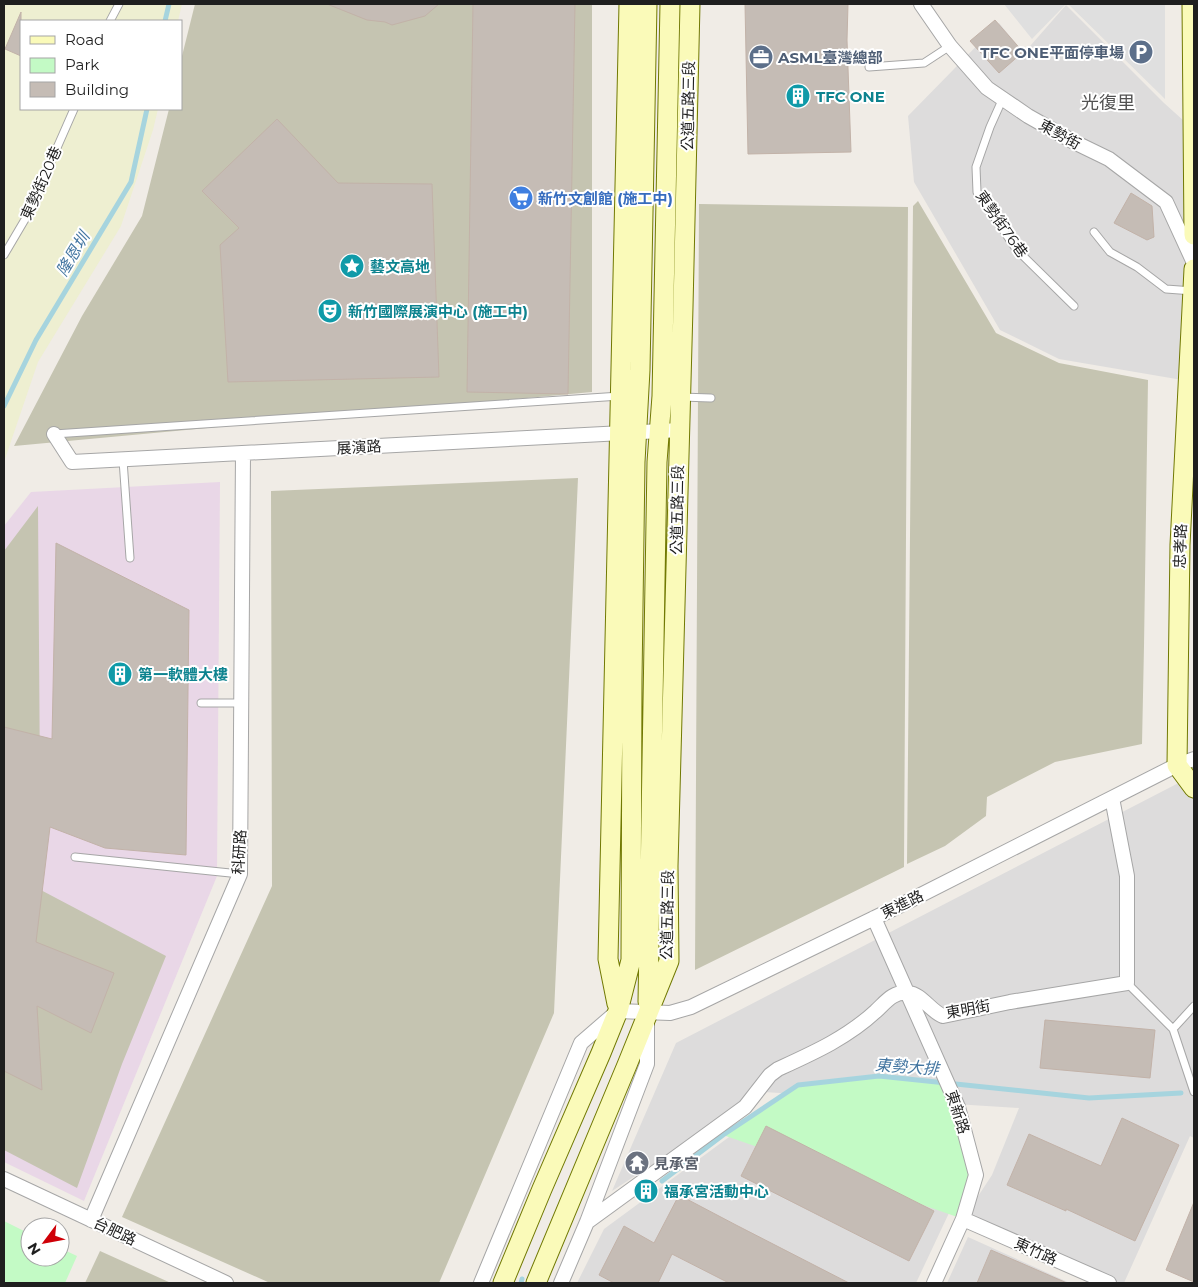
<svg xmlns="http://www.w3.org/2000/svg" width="1198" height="1287" font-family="Montserrat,'Noto Sans TC',sans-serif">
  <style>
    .residential { fill: #dddcdc }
    .industrial { fill: #e9d7e7 }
    .construction { fill: #c5c4b1 }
    .farmland { fill: #eeefd1 }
    .park { fill: #c3fac5 }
    .parking { fill: #dfdfdf }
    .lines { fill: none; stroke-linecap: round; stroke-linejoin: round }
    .stream { stroke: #a6d4de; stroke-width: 5 }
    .building { fill: #c5bcb5; stroke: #c2b2a8 }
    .lane-casing { stroke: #a6a6a6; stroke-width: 9 }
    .street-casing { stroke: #a6a6a6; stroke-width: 16 }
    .secondary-casing { stroke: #717903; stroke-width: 21 }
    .lane { stroke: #fff; stroke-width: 7 }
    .street { stroke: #fff; stroke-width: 14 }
    .secondary { stroke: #fafab9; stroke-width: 19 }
    .labels { text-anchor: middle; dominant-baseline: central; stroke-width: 4; stroke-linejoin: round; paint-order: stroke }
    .service-label { font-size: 15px; font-weight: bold; fill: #4e5e75; stroke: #fff; text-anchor: end }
    .culture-label { font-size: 15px; font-weight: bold; fill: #0d838f; stroke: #fff; text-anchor: start }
    .street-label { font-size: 15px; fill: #1f1f1f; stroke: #fff }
    .shop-label { font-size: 15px; font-weight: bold; fill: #366cbe; stroke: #fff; text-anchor: start }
    .worship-label { font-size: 15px; font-weight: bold; fill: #5b616d; stroke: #fff; text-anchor: start }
    .water-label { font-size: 16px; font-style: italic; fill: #4476a1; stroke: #fff }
    .quarter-label { font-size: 18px; fill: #525252; stroke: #fff }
  </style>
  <rect width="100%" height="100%" fill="#f0ece6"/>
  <path class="residential" d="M1066,5L1164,103L1194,130V382L1059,359L1000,330L914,182L908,116L999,23L1024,53Z
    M1194,775V1138L1190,1136L1124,1283H1109L963,1219L992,1175L1019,1108L764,1092L612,1191L676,1043Z
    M759,1115L949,1213L916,1283H577L604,1229Z
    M968,1237L1070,1283H947Z"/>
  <path class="industrial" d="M220,482L217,876L84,1201L4,1162V526L31,492Z"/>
  <path class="construction" d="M195,4H592V392L14,446L82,316L142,216L169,109H181V60Z
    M918,201L996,333L1059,363L1148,380L1144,646L1142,744L1055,762L987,797L986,816L945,846L907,864L913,206Z
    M699,204L908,207L904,867L695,970Z
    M578,478L554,1013L439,1283H270L122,1217L272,886L271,491Z
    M38,506L40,785L37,888L166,956L122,1064L77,1188L4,1150V551Z
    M100,1251L171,1283H85Z"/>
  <path class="farmland" d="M4,4H182L178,21H21V109H158L153,130L121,226L38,362L4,462Z"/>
  <path class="park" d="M879,1076L947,1083L976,1175L963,1219L723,1135L798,1085Z
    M4,1221L30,1234V1257H60V1248L77,1256L65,1283H4Z"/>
  <path class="parking" d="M1004,4H1066L1032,39Z
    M1068,4H1165V99Z"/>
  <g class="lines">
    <path class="stream" d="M165,21L169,4
      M4,406L36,340L131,182L147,109
      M662,1181L723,1135L798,1085L879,1076L1089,1098L1181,1093
      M521,1283L522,1279"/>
  </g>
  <path class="building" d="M327,4H439L425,16L392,25L385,22L367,20Z
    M473,4H575L568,394L467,392Z
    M745,4H848L847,40L851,152L748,154Z
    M21,12V56L5,49Z
    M995,20L1023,52L999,73L970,41Z
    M277,119L338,183L432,184L439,377L228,382L220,245L239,228L202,191Z
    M1131,193L1152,206L1154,237L1147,240L1114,223Z
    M56,543L189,610L186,855L105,848L50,827L36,942L114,973L91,1033L37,1006L42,1090L4,1071V727L52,739Z
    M1045,1020L1155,1030L1150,1078L1040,1068Z
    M1122,1118L1179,1145L1135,1241L1066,1209V1211L1007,1185L1029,1134L1101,1166Z
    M766,1126L934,1211L909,1261L741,1176Z
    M679,1195L736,1225L849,1283H729L672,1254L658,1283H614L599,1275L624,1226L654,1243Z
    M1194,1202V1282L1166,1270Z
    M991,1250L1067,1283H977Z"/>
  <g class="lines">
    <defs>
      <path id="lane" d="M110,21L119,4
        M869,67L924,63L950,46
        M1003,98L990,127L976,167L977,192L1016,249L1074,306
        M1094,232L1110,252L1137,267L1166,289L1193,291
        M4,255L27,216L74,109
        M681,397L711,398
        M54,434L620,396
        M123,460L130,558
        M201,703H241
        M75,857L240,874
        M1127,983L1173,1029L1194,1092
        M1173,1029L1194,1006"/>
      <path id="street" d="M921,4L950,46L987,88L1028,116L1074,142L1109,159L1166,202L1194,263
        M54,434L72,462L680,430
        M874,918L958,1107L976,1175L963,1219L934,1283
        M4,1179L226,1283
        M963,1219L1109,1283
        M91,1220L240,874L243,453
        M587,1222L745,1107L770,1075L778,1069C813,1053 847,1038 876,1011C885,1003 893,991 908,993C922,994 930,1011 943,1016L1010,1002L1127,983V876L1112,798
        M481,1283L581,1043L618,1011L670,1013L691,1007L899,906L1177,765L1194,759
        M561,1283L587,1222L647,1064V1024"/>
      <path id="secondary" d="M1192,4L1194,235
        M1194,269L1180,545L1177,765L1194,788
        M648,1002L657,462L662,396L670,4
        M617,1004L608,959L629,4
        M503,1283L542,1189L601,1053L618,1011L631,960L632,680L635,462L640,370L647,4
        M536,1283L627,1065L669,961L668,866L683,307L690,4"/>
    </defs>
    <use href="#lane" class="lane-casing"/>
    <use href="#street" class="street-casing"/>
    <use href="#secondary" class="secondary-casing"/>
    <use href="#lane" class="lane"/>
    <use href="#street" class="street"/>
    <use href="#secondary" class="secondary"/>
  </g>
  <defs>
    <symbol id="parking-disc" viewBox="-11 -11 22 22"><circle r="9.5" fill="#5c6f8a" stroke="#fff"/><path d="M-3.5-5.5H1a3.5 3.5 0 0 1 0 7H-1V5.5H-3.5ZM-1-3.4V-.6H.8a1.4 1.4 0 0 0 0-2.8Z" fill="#fff"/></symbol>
    <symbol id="office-disc" viewBox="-11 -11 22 22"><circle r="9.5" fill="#5c6f8a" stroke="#fff"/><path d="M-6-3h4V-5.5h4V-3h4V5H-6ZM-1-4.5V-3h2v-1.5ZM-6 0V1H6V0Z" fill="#fff"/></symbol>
    <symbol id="building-disc" viewBox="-11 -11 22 22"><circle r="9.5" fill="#0f9aa8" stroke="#fff"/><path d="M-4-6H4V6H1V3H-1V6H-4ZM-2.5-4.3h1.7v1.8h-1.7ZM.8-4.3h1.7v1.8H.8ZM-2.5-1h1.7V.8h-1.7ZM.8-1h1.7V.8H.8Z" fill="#fff"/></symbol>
    <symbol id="supermarket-disc" viewBox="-11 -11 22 22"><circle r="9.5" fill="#3f7fe0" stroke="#fff"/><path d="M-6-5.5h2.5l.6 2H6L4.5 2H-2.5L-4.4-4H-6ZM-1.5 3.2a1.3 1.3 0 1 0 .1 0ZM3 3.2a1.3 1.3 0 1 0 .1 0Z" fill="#fff"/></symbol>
    <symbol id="sight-disc" viewBox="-11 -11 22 22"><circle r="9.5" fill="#0f9aa8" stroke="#fff"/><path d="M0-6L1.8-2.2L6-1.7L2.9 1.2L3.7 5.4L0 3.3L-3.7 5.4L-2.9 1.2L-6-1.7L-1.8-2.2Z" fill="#fff"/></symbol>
    <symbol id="theatre-disc" viewBox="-11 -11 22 22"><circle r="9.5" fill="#0f9aa8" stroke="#fff"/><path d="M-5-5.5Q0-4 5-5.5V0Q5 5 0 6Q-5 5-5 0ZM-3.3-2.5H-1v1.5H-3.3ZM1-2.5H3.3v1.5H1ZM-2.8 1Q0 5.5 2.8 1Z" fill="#fff"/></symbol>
    <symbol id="temple-disc" viewBox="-11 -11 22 22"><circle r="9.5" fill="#6b7280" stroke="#fff"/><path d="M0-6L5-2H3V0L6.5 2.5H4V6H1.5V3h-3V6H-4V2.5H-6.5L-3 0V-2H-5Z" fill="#fff"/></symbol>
  </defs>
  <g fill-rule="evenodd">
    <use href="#parking-disc" x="1127" y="38" width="28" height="28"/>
    <use href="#office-disc" x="747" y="43" width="28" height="28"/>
    <use href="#building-disc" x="784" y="82" width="28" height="28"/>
    <use href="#supermarket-disc" x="507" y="184" width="28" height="28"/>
    <use href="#sight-disc" x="338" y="252" width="28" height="28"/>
    <use href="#theatre-disc" x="316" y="297" width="28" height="28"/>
    <use href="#building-disc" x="106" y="660" width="28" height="28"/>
    <use href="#temple-disc" x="623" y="1149" width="28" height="28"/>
    <use href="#building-disc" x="632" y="1177" width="28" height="28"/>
  </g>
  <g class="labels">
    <g class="service-label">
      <text x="1124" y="52">TFC ONE平面停車場</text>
      <text x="778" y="57" text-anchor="start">ASML臺灣總部</text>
    </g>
    <g class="culture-label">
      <text x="816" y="96">TFC ONE</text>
      <text x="370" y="266">藝文高地</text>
      <text x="348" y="311">新竹國際展演中心 (施工中)</text>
      <text x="138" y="674">第一軟體大樓</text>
      <text x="664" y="1191">福承宮活動中心</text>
    </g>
    <g class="street-label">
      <text transform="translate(688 106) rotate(-89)">公道五路三段</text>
      <text transform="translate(1060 134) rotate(29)">東勢街</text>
      <text transform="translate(41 183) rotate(-66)">東勢街20巷</text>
      <text transform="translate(1002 224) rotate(55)">東勢街76巷</text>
      <text transform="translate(359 447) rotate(-3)">展演路</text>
      <text transform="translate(677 510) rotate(-89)">公道五路三段</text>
      <text transform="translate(1180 546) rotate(-88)">忠孝路</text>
      <text transform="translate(239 852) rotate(-87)">科研路</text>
      <text transform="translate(902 904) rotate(-26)">東進路</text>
      <text transform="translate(667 915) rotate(-89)">公道五路三段</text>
      <text transform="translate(968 1009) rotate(-10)">東明街</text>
      <text transform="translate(958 1112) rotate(72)">東新路</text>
      <text transform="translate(115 1231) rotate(25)">台肥路</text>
      <text transform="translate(1036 1251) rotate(24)">東竹路</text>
    </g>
    <g class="shop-label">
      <text x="538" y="198">新竹文創館 (施工中)</text>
    </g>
    <g class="worship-label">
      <text x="654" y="1163">見承宮</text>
    </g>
    <g class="water-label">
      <text transform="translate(73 254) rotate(-59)">隆恩圳</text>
      <text transform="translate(907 1067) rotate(4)">東勢大排</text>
    </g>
    <g class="quarter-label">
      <text x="1108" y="103">光復里</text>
    </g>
  </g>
  <rect width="1198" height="1287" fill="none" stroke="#1f1f1f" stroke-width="10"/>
  <rect x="20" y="20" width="162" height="90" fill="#ffffff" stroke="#a5a5a5"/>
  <rect x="30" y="36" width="25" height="8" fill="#fafab9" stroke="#a5a5a5"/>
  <text x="65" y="45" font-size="15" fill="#1f1f1f">Road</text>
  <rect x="30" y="58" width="25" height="15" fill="#c3fac5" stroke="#a5a5a5"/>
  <text x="65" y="70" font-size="15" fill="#1f1f1f">Park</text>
  <rect x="30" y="82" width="25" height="15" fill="#c5bcb5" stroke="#a5a5a5"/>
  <text x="65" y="95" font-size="15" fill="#1f1f1f">Building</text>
  <g transform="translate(45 1242) rotate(238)"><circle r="24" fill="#ffffff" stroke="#a5a5a5"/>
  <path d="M0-4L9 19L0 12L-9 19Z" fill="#cf0008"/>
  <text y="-8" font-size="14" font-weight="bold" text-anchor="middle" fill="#1f1f1f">N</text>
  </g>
</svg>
